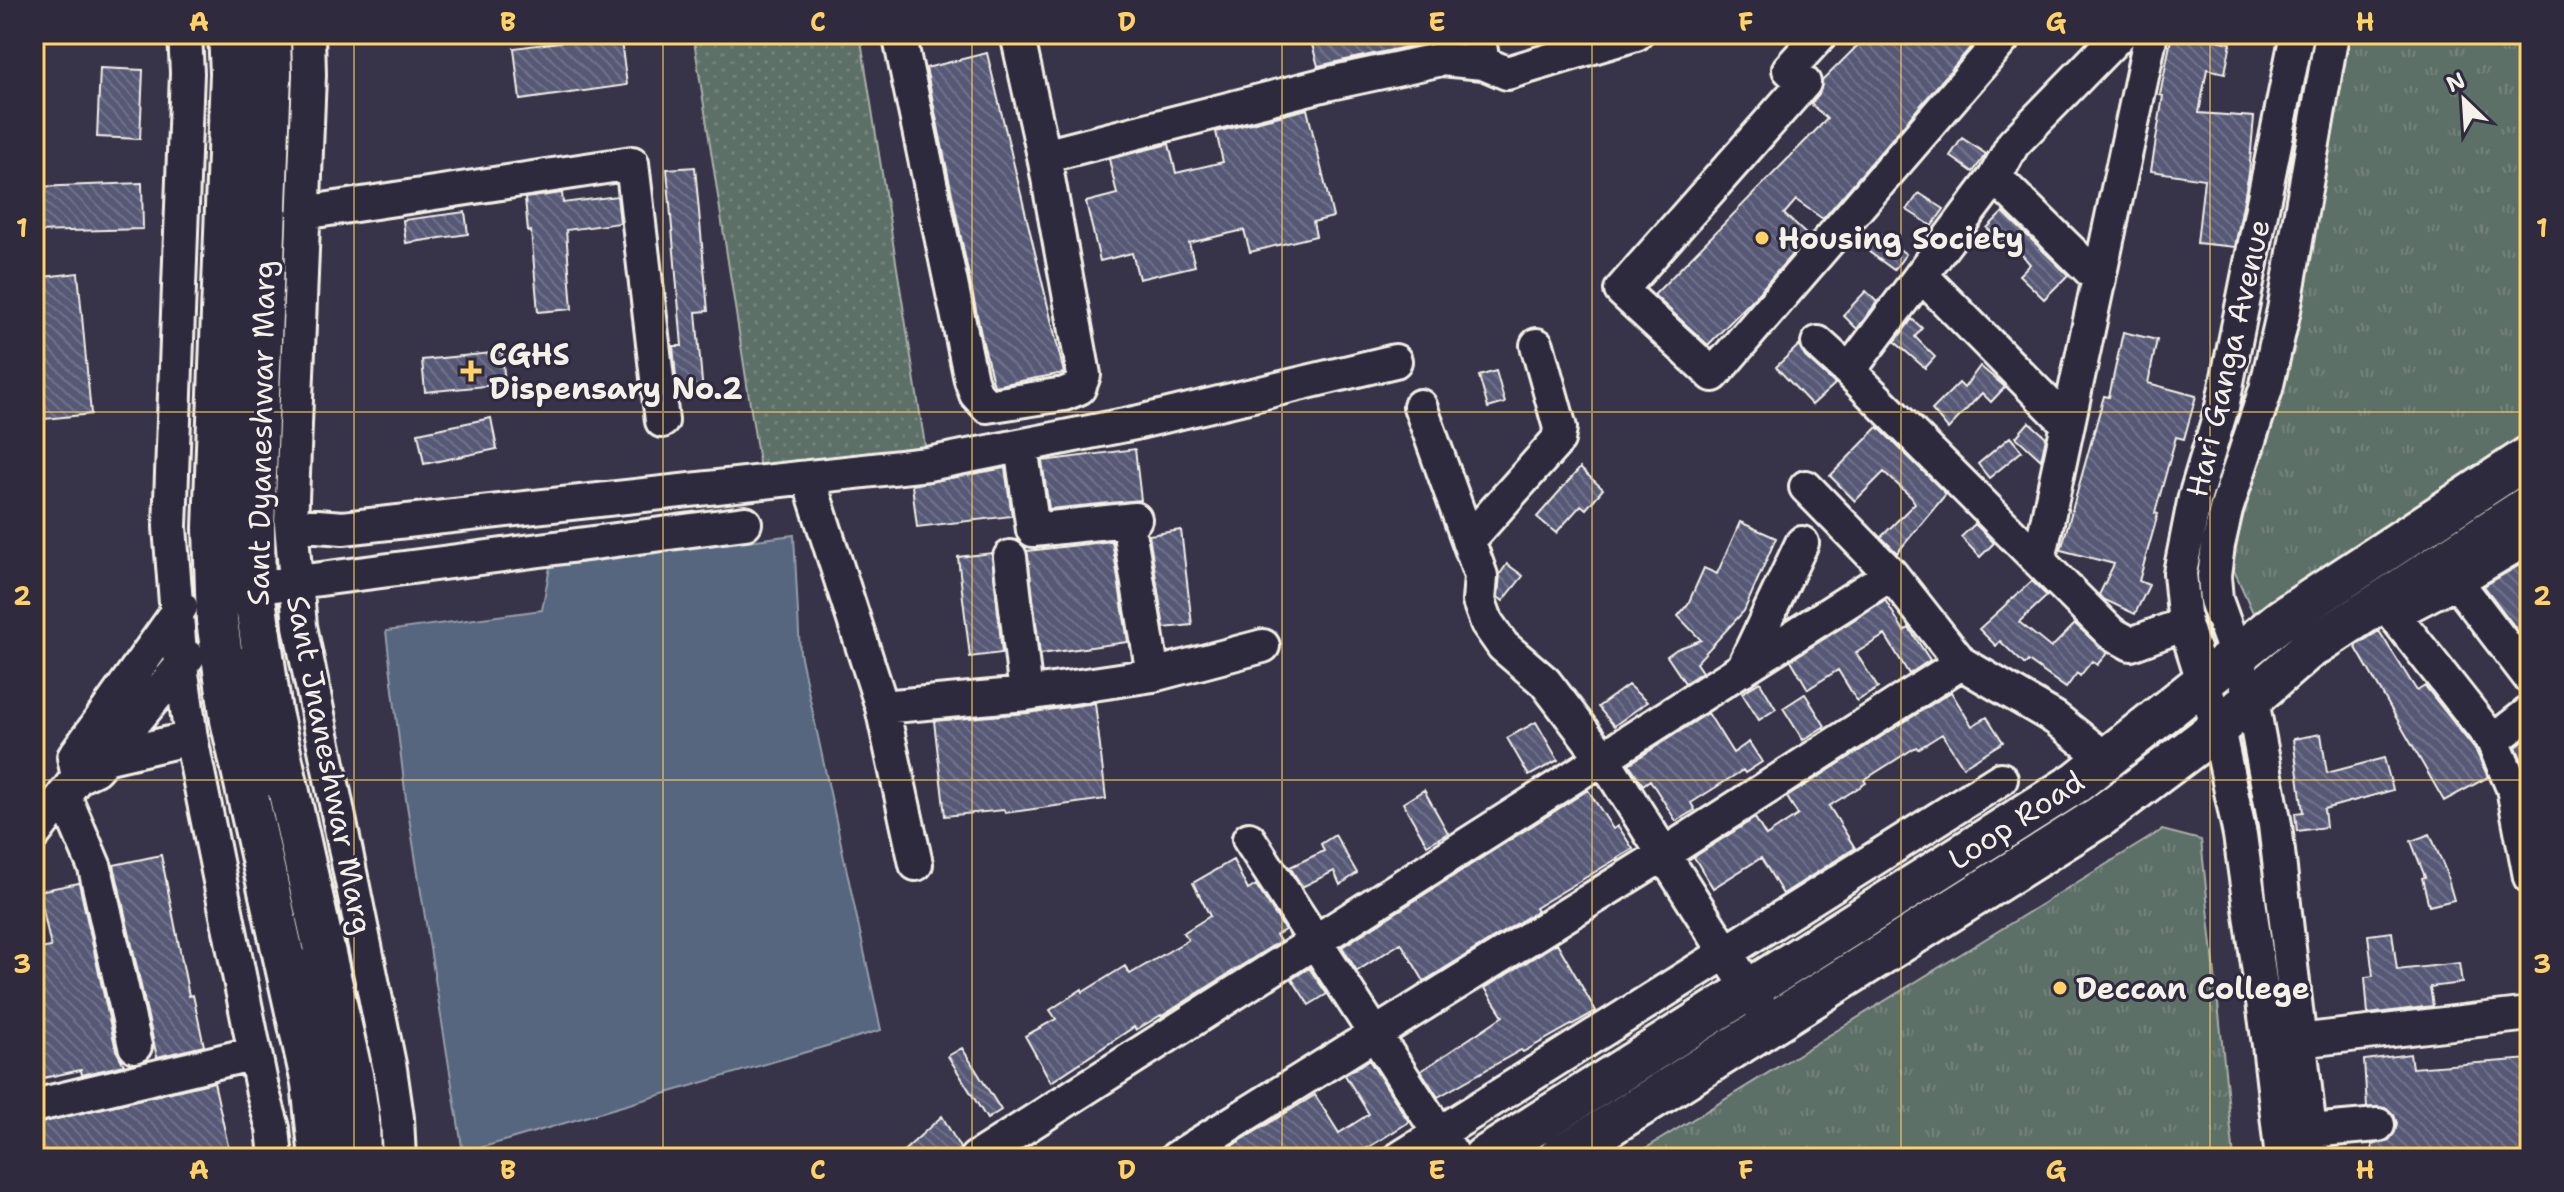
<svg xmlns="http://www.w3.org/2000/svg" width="2564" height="1192" font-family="'Shantell Sans',sans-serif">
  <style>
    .grass { fill: url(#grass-tufts); stroke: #a8b0a8; stroke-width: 2 }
    .park { fill: url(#park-dots); stroke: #a8b0a8; stroke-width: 2 }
    .water { fill: #56667f; stroke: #959ea9; stroke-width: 2 }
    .building { fill: url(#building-back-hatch); stroke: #f4f1e8; stroke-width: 2 }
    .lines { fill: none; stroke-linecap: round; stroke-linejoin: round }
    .minor-casing { stroke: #f4f1e8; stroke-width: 38 }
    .major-casing { stroke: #f4f1e8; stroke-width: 46 }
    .minor { stroke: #2f2a3d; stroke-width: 32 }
    .major { stroke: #2f2a3d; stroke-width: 40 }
    .grid { fill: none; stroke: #ffd166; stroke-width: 2; stroke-opacity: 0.55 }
    .poi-dot { fill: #ffd166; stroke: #2f2a3d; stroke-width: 3 }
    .labels { text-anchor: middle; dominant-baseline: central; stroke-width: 6; stroke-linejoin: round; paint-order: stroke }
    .poi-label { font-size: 30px; font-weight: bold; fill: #f4f1e8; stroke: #2f2a3d; text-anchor: start }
    .street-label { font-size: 30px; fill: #f4f1e8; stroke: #2f2a3d }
    .neatline { fill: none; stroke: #ffd166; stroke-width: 3 }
    .grid-label { font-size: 26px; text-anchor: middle; font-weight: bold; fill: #ffd166 }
  </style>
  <defs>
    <pattern id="grass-tufts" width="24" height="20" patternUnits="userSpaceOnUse" patternTransform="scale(2)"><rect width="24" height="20" fill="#5d6f67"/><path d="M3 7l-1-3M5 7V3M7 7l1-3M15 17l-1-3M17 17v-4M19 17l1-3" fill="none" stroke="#75847d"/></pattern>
    <pattern id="park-dots" width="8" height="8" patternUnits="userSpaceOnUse" patternTransform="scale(2)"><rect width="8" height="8" fill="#5d6f67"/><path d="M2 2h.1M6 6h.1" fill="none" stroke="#75847d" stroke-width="1.8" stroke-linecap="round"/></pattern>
    <pattern id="building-back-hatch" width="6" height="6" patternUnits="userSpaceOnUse" patternTransform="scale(2)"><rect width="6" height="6" fill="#575976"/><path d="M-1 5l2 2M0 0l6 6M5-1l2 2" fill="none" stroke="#70718a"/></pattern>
  </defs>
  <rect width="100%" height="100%" fill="#373348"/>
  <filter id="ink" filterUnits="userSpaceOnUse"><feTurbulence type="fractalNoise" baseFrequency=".0125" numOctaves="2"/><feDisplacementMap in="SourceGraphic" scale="16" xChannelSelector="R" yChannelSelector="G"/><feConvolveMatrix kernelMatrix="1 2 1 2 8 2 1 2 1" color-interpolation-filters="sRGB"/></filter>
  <g filter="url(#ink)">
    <path class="grass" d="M2340,34H2530V435L2254,615L2223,546Z
      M2162,830L2201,840L2234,1158H1630Z"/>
    <path class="park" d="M693,34H860L928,464L762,482Z"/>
    <path class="water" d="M794,535L800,653L881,1030L463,1153L406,799L386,631L542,610L550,567Z"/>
    <path class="building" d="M620,34L627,85L520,100L514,48Z
      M1309,34H1412L1415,45L1318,66Z
      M1869,34H1982L1823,219L1796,200L1784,214L1808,236L1755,297L1708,345L1654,295L1827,119L1811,104L1819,95L1822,81Z
      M2172,34H2186L2231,43L2225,73L2207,69L2199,113L2254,117L2249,173L2235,247L2197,243L2204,179L2151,171L2163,96L2160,95Z
      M987,53L1064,373L994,386L982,339L926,68Z
      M100,68L143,70L140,139L97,137Z
      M1307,109L1333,217L1313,222L1316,236L1250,252L1244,230L1189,243L1195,266L1139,279L1132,253L1100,261L1086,202L1117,194L1109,159L1169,144L1176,173L1223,162L1216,132Z
      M1962,138L1986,154L1973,172L1950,156Z
      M695,167L708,311L696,312L703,394L678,397L673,346H682L667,169Z
      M142,183L143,229L34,232V187Z
      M562,193L563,203L617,196L620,223L566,230L572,309L538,312L531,231L528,232L525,198Z
      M1919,193L1944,209L1932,226L1907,210Z
      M465,212L468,234L406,243L403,220Z
      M2003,212L2068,275L2044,299L2019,275L2030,264L2007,238L2002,243L1987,228Z
      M1877,233L1906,254L1894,270L1865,249Z
      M78,273L91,414L45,419L44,405L34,406V278Z
      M1866,291L1877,302L1857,329L1843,315Z
      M1912,319L1922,328L1915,337L1935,357L1925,368L1895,342Z
      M2123,332L2157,340L2148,383L2196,396L2184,439L2176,437L2155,513L2158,514L2139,581L2149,585L2135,614L2105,600L2099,595L2114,564L2061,550L2104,396L2109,397Z
      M1799,345L1805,357L1835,384L1812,405L1776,367Z
      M502,352L505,384L425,392L422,360Z
      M1980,366L2005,387L1991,402L1982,393L1948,429L1932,410L1959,383L1964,388Z
      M1496,371L1505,403L1488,408L1479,376Z
      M491,418L497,449L424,464L418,433Z
      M2029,422L2046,437L2041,460L2016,437Z
      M1878,427L1946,494L1897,553L1881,537L1915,503L1911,497L1884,472L1855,501L1830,476Z
      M2010,437L2022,451L1989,478L1978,464Z
      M1135,449L1141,500L1049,509L1042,461Z
      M1005,468L1012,516L917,527L912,485Z
      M1580,468L1603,489L1586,509L1581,505L1556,533L1537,517Z
      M1740,522L1776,538L1744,611L1696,663L1702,672L1685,683L1667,656L1677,649L1701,640L1678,616L1688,604L1704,568L1717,574Z
      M1975,524L1994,543L1980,557L1961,537Z
      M1181,530L1192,625L1164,628L1149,535Z
      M1112,541L1128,642L1040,654L1027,551Z
      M992,553L1002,653L970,657L958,557Z
      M2530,559V647L2484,586Z
      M1507,564L1523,576L1503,601L1498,597L1500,574Z
      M2032,581L2047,596L2019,622L2051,648L2075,624L2107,653L2097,665L2092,661L2080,676L2077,673L2066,688L2028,661L2025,665L2000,641L1996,646L1979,629Z
      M1885,600L1904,631L1909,628L1930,660L1909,674L1885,635L1856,653L1878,688L1857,701L1838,670L1808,689L1791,660Z
      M2379,631L2417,691L2425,686L2476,751L2488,777L2444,801L2355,646Z
      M1760,682L1776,709L1759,720L1742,693Z
      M1628,685L1647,702L1614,726L1598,707Z
      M1951,692L1972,726L1987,717L2003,742L1963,767L1942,734L1918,749L1916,747L1864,780L1866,783L1829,806L1855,848L1783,894L1761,858L1713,888L1694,857L1755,818L1766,836L1798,815L1787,797Z
      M1805,694L1825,726L1803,740L1783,708Z
      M1095,703L1106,799L1005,813L1004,810L945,816L934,721L1028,713Z
      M1708,713L1733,753L1749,742L1762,762L1745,773L1743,770L1691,803L1695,810L1676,821L1650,780L1643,785L1629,764Z
      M1536,722L1558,760L1529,776L1507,738Z
      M2321,734L2327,773L2384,758L2393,790L2324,809L2326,827L2297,831L2295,813L2303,812L2293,739Z
      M2530,736V759L2523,763L2516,747Z
      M1424,790L1448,833L1427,845L1403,803Z
      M1588,790L1613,829L1618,826L1633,849L1535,908L1537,911L1424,981L1401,943L1357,971L1342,947Z
      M2430,834L2445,869L2454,900L2429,906L2422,878L2425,877L2411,841Z
      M1335,835L1357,873L1340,885L1334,871L1302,887L1290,867L1324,851L1321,844Z
      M161,855L189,996L193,995L204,1046L157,1057L114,865Z
      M1233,860L1248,890L1256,885L1285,930L1276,935L1280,941L1162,1016L1161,1015L1136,1030L1134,1027L1051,1082L1025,1036L1056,1019L1050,1010L1082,989L1083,992L1125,966L1130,974L1188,940L1183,933L1210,916L1193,883Z
      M79,883L116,1050L124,1065L82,1075L81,1070L34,1080V950L51,947L39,891Z
      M2392,932L2397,970L2459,963L2462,983L2430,987L2433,1006L2368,1014L2365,977L2373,976L2368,935Z
      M1557,943L1596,1011L1523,1052L1521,1050L1438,1097L1421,1071L1503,1016L1485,988Z
      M1309,968L1327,994L1309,1005L1292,979Z
      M962,1048L1001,1110L987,1119L948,1056Z
      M2410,1054L2412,1068L2530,1059V1094H2527L2530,1158H2374L2372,1145L2389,1140L2395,1132L2397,1123L2394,1115L2387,1108L2367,1107L2364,1060Z
      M1369,1060L1409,1122L1364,1150L1347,1158H1212L1315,1095L1339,1133L1369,1114L1345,1075Z
      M214,1082L229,1150L206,1155V1151L195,1152L170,1158H150L149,1154L129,1158H34V1124Z
      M942,1116L960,1148L959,1151L946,1158H896Z"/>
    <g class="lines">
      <defs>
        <path id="minor" d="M185,34L187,73L170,527L181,666L191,738L263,1093L273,1128L276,1158
          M250,34L251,91
          M308,34L309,75L291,524L300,626L390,1069L397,1118L399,1158
          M908,34L901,43L971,380L976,394L987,406L1064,394L1079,388L1084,375L1044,156L1017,34
          M1478,34L1483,63L1507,73L1636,34
          M1821,34L1789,69L1804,83L1621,290L1713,375L2007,34
          M1044,156L1326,84L1442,59L1483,63
          M1995,177L2099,279
          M303,213L632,163L662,421
          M1921,275L2068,424
          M1818,343L1849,371L2111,633L2131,644L2185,624
          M1849,371L1995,177L2013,144L2120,34
          M1420,406L1481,576L1479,601L1487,623L1503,646L1545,682L1603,758L1771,1024
          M1021,446L1033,530L1135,519
          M808,477L882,707L916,864
          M1806,487L1891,574L1961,663L2055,718L2106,759
          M291,524L343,528L928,464L1135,423L1395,361
          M1131,541L1153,675
          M1468,541L1558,440L1560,428L1537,345
          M1010,557L1026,694
          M2039,560L2151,34
          M2456,581L2530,678
          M275,585L745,523
          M2383,601L2493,741L2513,788L2530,877
          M2393,614L2456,581L2530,537
          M242,664L264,780
          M1742,670L1802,543
          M882,707L1026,694L1153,675L1263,646
          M2493,741L2530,712
          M105,758L191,738
          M78,777L74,757L181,607
          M64,795L95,868L135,1046
          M34,834L78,777L95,769L105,758L188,657
          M1249,839L1455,1158
          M306,966L332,1079L340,1158
          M2281,1043L2530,1014
          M34,1106L255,1053
          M2310,1131L2378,1125
          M976,1158L1891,574
          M1176,1158L1664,854L1961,663
          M1400,1158L2001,779
          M2282,1158L2269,1045L2240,835L2218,728L2185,624L2180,573L2195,497L2222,407L2297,34
          M2313,1158L2275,825L2252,700L2216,600L2214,576L2218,545L2226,510L2266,389L2284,310L2332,34"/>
        <path id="major" d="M229,34L231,73L214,528L217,620L231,720L312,1083L320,1158
          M270,34L271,73L254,528L255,599L271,712L352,1075L359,1120L360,1158
          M1483,1158L2077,782L2282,619L2530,456
          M1558,1158L2101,816L2218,728L2306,651L2530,505"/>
      </defs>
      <use href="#minor" class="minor-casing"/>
      <use href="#major" class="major-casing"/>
      <use href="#minor" class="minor"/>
      <use href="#major" class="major"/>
    </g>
  </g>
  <path class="grid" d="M354,34V1158M663,34V1158M972,34V1158M1282,34V1158M1592,34V1158M1901,34V1158M2210,34V1158M34,412H2530M34,780H2530"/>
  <g class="poi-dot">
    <circle cx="1762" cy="238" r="8"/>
    <path d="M467 359h8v8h8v8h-8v8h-8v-8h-8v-8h8z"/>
    <circle cx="2060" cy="988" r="8"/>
  </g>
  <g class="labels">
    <g class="poi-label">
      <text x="1778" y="238">Housing Society</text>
      <text x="489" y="354">CGHS<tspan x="489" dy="34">Dispensary No.2</tspan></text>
      <text x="2076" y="988">Deccan College</text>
    </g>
    <g class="street-label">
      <text transform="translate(2228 358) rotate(-77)">Hari Ganga Avenue</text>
      <text transform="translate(261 433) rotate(-89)">Sant Dyaneshwar Marg</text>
      <text transform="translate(330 765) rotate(79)">Sant Jnaneshwar Marg</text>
      <text transform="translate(2016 820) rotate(-33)">Loop Road</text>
    </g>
  </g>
  <rect width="2564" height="1192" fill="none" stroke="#2f2a3d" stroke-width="88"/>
  <g transform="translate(2464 100) rotate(335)" stroke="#2f2a3d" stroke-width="6" paint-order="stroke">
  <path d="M0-6L14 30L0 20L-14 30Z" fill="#f4f1e8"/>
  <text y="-12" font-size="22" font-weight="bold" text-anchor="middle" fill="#f4f1e8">N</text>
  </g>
  <rect x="44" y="44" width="2476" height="1104" class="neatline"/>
  <g class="grid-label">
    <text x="199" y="31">A</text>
    <text x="508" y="31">B</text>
    <text x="818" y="31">C</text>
    <text x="1127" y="31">D</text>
    <text x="1437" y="31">E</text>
    <text x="1746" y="31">F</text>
    <text x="2056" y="31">G</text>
    <text x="2365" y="31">H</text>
    <text x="22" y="237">1</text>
    <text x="2542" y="237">1</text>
    <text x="22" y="605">2</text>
    <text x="2542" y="605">2</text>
    <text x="22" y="973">3</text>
    <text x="2542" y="973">3</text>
    <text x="199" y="1179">A</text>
    <text x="508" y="1179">B</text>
    <text x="818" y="1179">C</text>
    <text x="1127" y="1179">D</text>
    <text x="1437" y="1179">E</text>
    <text x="1746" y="1179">F</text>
    <text x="2056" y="1179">G</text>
    <text x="2365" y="1179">H</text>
  </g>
</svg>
